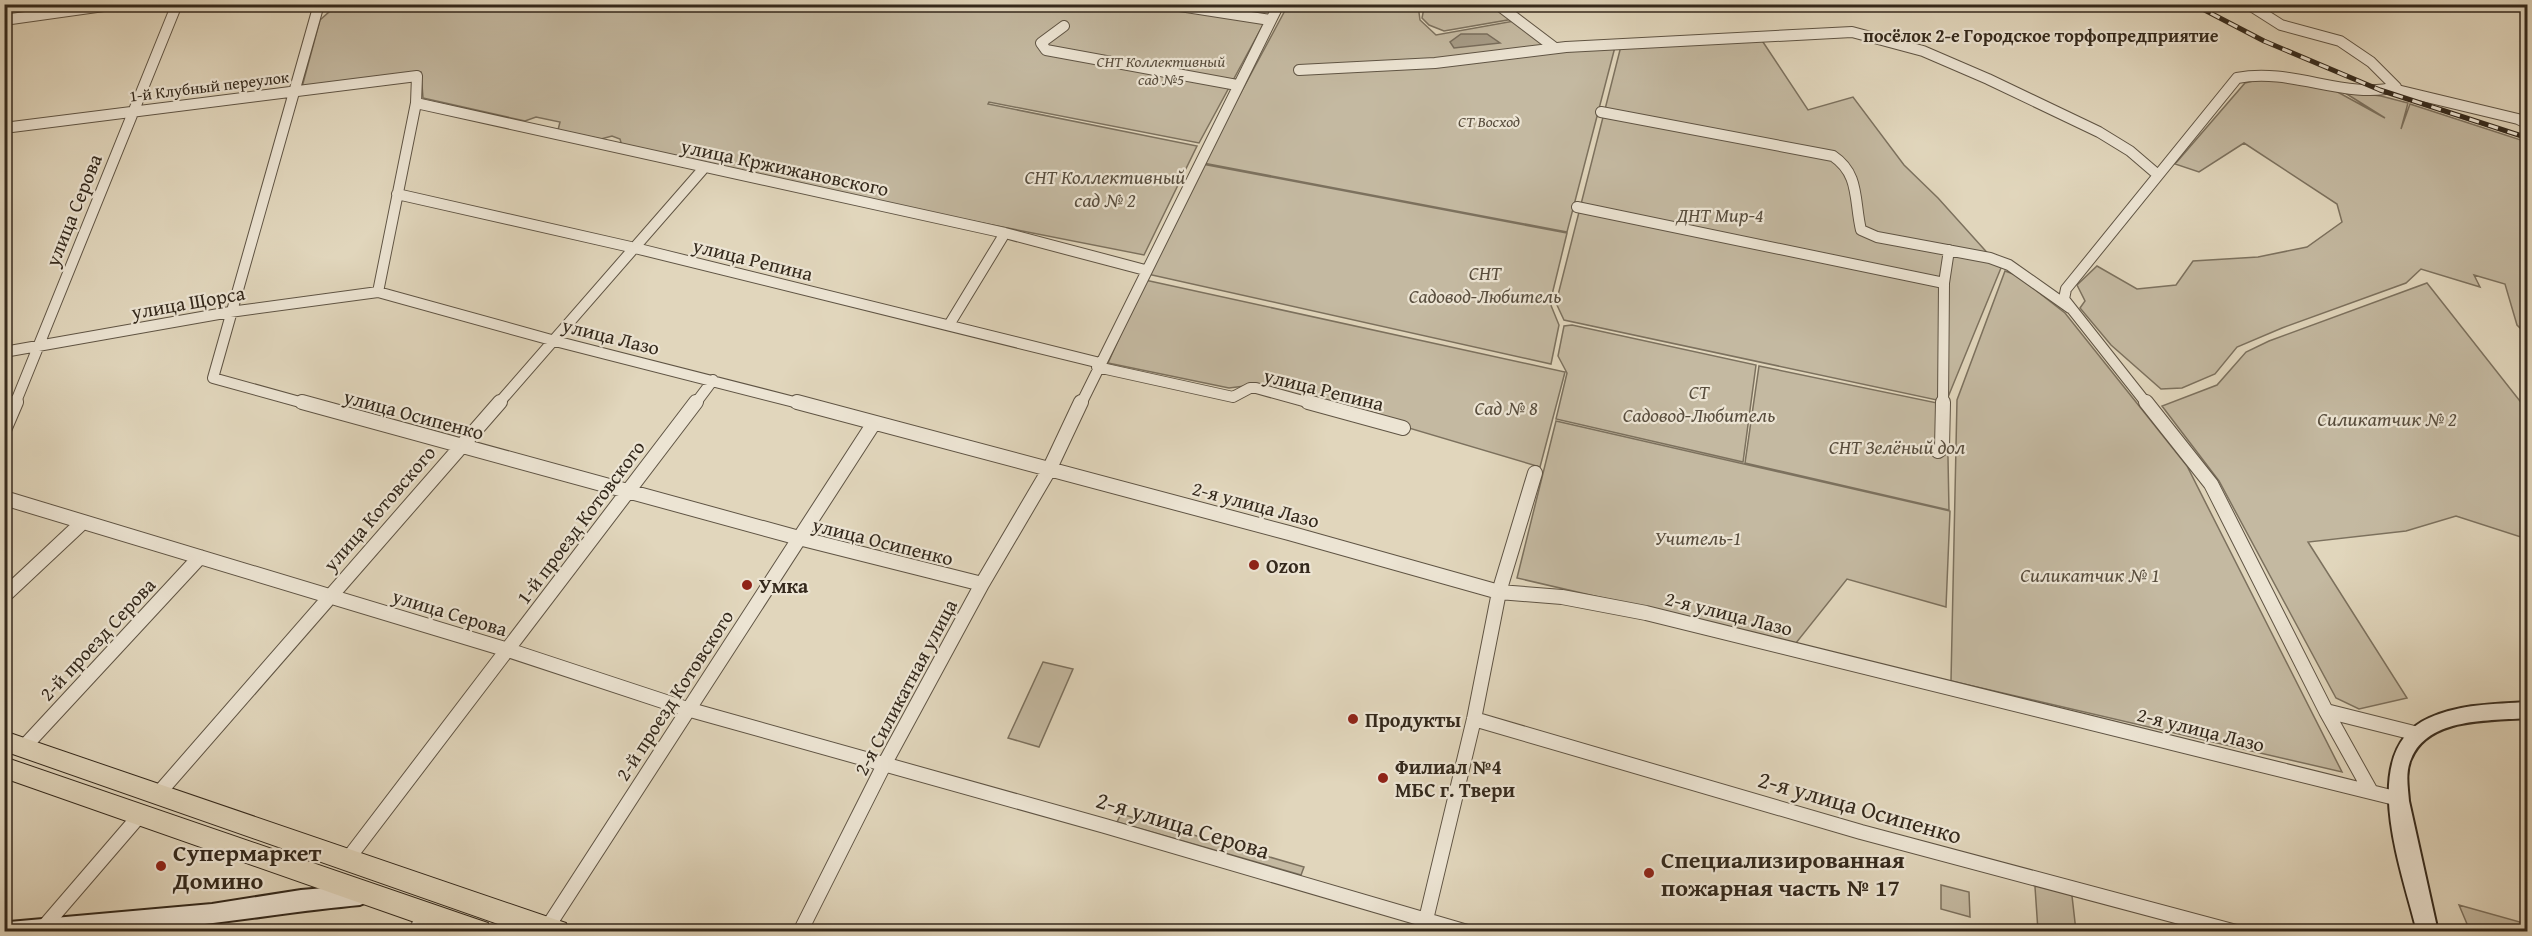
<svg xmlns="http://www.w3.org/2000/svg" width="2532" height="936" font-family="'Gentium Book Plus',serif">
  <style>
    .green { fill: #c4b9a1; stroke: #7c715e; stroke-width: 1.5 }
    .water { fill: #a69b86; stroke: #786d5c; stroke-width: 1.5 }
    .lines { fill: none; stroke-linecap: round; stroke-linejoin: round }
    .street-far1-casing { stroke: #5f5444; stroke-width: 12 }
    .street-casing { stroke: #5f5444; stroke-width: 16 }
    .secondary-casing { stroke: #34291c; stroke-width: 4 }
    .primary-casing { stroke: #34291c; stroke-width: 2 }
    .street-far1 { stroke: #ece4d3; stroke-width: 10 }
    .street { stroke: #ece4d3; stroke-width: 14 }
    .secondary { fill: #ece4d3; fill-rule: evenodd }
    .primary { fill: #e1d6bc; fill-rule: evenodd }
    .rail-casing { stroke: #34291c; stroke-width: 5 }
    .rail { stroke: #ece4d3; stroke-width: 3; stroke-dasharray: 10; stroke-linecap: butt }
    .poi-dot { fill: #8f2418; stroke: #ece4d3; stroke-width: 2 }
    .labels { text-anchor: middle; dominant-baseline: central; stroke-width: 4.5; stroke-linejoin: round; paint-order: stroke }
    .far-park-label { font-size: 16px; font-style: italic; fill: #584d3d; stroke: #ece4d3 }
    .far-street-label { font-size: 16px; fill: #34291c; stroke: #ece4d3 }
    .far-neighbourhood-label { font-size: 18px; font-weight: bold; fill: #34291c; stroke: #ece4d3 }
    .street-label { font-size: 20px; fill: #34291c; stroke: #ece4d3 }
    .park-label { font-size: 20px; font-style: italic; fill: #584d3d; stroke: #ece4d3 }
    .poi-label { font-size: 20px; font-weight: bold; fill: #34291c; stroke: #ece4d3; text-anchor: start }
    .near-street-label { font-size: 24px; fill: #34291c; stroke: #ece4d3 }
    .near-poi-label { font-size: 24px; font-weight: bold; fill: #34291c; stroke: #ece4d3; text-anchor: start }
  </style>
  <rect width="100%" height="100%" fill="#e1d6bc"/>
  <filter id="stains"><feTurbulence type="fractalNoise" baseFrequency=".00333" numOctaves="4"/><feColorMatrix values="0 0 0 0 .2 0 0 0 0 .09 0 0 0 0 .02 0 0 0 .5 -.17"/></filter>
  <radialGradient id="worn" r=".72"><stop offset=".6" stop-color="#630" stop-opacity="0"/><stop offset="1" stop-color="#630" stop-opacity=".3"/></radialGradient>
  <path class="green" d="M1155,4L1264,23L1199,143L989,102L988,104L1197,146L1144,255L906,208L622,146L620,139L612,136L601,139L558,130L560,122L536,117L525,121L423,98L421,72L302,87L320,20L337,5Z
    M1180,5H1276L1268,18Z
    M1288,5H1418L1420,20L1436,35L1514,21L1553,51L1615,47L1567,232L1203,163Z
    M1421,5C1455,5 1490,0 1519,18L1444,31L1429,25L1422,18L1424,8Z
    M1761,39L1808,110L1853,97L1904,165L1938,198L2001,268L1946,402L1564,320L1556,303L1621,46Z
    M2269,77L2334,90L2385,118L2342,91L2381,96L2408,103L2401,129L2410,104L2527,142V335L2517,325L2505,284L2474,275L2480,287L2421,269L2406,283L2282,328L2237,347L2215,374L2182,388L2161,389L2111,345L2080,308L2085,301L2077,285L2097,266L2137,289L2176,285L2193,261L2258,257L2307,247L2342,222L2337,204L2244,143L2199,172L2175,164L2245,83Z
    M1202,164L1567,233L1550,303L1559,325L1551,364L1143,273Z
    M2005,271L2016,275L2065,313L2187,466L2342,772L1951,681L1957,400Z
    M1145,280L1565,372L1540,467L1261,384L1229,388L1108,363Z
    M2427,283L2527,410V539L2456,516L2406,531L2308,542L2407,698L2359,709L2336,698L2219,481L2162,406L2217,385L2246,352L2269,341Z
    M1572,325L1756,365L1743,462L1556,419L1567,373L1558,356L1564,326Z
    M1759,366L1947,405L1949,510L1745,463Z
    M1556,421L1950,511L1946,607L1847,579L1796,643L1517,578Z
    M1043,662L1073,669L1039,747L1008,738Z
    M1121,814L1304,867L1301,875L1117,822Z
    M2040,884L2068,893L2072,896L2076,931H2038L2035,887Z
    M1941,885L1969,892L1970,917L1941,909Z
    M2459,905L2527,924V931H2470Z"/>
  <path class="water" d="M1461,34H1487L1500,43L1454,48L1450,42Z"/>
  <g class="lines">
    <defs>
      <path id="street-far1" d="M1167,4L1270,20
        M1497,4L1555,48
        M4,20L118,4
        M1064,26L1041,43L1046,50L1237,85
        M1299,70L1435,63L1566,47L1852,32L1923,51L1988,79L2099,132L2130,151L2158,175
        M2393,89L2518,119L2528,124
        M416,103L1005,233L1145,270
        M1601,112L1833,156C1860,174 1854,201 1861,230L1877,237L1990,258L2009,265L2070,308
        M4,128L417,76L416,103L378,292L555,341L802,404
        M397,194L635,248L1100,363
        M1577,207L1944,283
        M949,325L1005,233
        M4,352L230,312L378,292
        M1097,367L1233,397L1250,388H1256L1314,404
        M15,404L177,4
        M307,404L213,378L319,4
        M498,404L704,168
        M695,404L713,380
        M1081,404L1279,4
        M1943,404L1944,283L1949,250
        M2147,404L2064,299L2066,289L2237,78C2292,67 2345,100 2396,87L2371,62L2340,41L2281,25L2248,4"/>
      <path id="street" d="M302,402L799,538L982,584
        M797,402L1289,533L1499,592L1562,597L1646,613L2399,799
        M1308,402L1403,428
        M2146,402L2211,484L2326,711L2370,790
        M4,430L16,402
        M1938,451L1942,448L1943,402
        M4,498L508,650L687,709L1105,826L1467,932
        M4,596L83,522
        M2326,711L2418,734
        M1474,719L1861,832L2236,932
        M23,748L200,557
        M158,794L500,402
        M347,860L696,402
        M547,928L874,423
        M42,929L141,814
        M415,932L426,913
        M800,932L885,763L982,584L1049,470L1081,402
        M1423,932L1474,719L1499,592L1535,473"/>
      <path id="secondary" d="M2528,702V718C2490,721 2428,717 2411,759C2405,772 2408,787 2409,801L2438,932H2417C2403,873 2355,751 2429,718C2460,704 2494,704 2528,702Z
        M360,885L367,888L370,895L367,902L360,905C284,912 209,926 133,931C90,934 47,932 4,932V923L9,922L212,904L301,890Z"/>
      <path id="primary" d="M4,4H12L4,10Z
        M4,731L557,920L566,923L569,932H521L4,751Z
        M4,757L479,920L488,923L491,932H443L4,778Z"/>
    </defs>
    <use href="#street-far1" class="street-far1-casing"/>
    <use href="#street" class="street-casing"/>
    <use href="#secondary" class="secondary-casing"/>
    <use href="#primary" class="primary-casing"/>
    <use href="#street-far1" class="street-far1"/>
    <use href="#street" class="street"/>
    <use href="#secondary" class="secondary"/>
    <use href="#primary" class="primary"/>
    <defs>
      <path id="rail" d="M2193,4L2264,41L2380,90L2528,138"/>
    </defs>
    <use href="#rail" class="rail-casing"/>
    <use href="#rail" class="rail"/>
  </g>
  <g class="poi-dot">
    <circle cx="1254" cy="565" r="6"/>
    <circle cx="747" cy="585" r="6"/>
    <circle cx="1353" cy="719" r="6"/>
    <circle cx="1383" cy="778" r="6"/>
    <circle cx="161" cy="866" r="6"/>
    <circle cx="1649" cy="873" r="6"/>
  </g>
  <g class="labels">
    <g class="far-park-label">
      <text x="1161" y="61">СНТ Коллективный<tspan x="1161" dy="18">сад №5</tspan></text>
      <text x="1489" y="121">СТ Восход</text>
    </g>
    <g class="far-street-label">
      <text transform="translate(209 86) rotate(-7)">1-й Клубный переулок</text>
    </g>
    <g class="far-neighbourhood-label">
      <text x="2041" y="35">посёлок 2-е Городское торфопредприятие</text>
    </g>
    <g class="street-label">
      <text transform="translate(785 167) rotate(12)">улица Кржижановского</text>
      <text transform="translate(73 210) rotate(-68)">улица Серова</text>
      <text transform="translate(753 259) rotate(14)">улица Репина</text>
      <text transform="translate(188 302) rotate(-10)">улица Щорса</text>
      <text transform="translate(611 336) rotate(14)">улица Лазо</text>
      <text transform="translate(1324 389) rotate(14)">улица Репина</text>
      <text transform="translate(414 414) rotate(15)">улица Осипенко</text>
      <text transform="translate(1256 504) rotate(15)">2-я улица Лазо</text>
      <text transform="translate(379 508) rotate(-49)">улица Котовского</text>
      <text transform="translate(580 522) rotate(-53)">1-й проезд Котовского</text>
      <text transform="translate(883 541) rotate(14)">улица Осипенко</text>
      <text transform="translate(450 612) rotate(17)">улица Серова</text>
      <text transform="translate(1729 613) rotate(14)">2-я улица Лазо</text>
      <text transform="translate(97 639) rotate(-47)">2-й проезд Серова</text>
      <text transform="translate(905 687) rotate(-62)">2-я Силикатная улица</text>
      <text transform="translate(674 695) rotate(-57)">2-й проезд Котовского</text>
      <text transform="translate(2201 729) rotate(14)">2-я улица Лазо</text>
    </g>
    <g class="park-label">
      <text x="1105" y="176">СНТ Коллективный<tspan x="1105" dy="23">сад № 2</tspan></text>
      <text x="1720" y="214">ДНТ Мир-4</text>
      <text x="1485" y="272">СНТ<tspan x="1485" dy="23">Садовод-Любитель</tspan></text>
      <text x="1699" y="391">СТ<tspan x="1699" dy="23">Садовод-Любитель</tspan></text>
      <text x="1506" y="407">Сад № 8</text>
      <text x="2387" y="418">Силикатчик № 2</text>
      <text x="1897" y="446">СНТ Зелёный дол</text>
      <text x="1698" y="537">Учитель-1</text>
      <text x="2090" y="574">Силикатчик № 1</text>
    </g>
    <g class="poi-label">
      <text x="1266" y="565">Ozon</text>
      <text x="759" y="585">Умка</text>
      <text x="1365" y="719">Продукты</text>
      <text x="1395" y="766">Филиал №4<tspan x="1395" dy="23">МБС г. Твери</tspan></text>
    </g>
    <g class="near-street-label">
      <text transform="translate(1860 807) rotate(16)">2-я улица Осипенко</text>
      <text transform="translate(1183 825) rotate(17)">2-я улица Серова</text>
    </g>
    <g class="near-poi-label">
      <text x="173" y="852">Супермаркет<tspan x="173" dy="28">Домино</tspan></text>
      <text x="1661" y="859">Специализированная<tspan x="1661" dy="28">пожарная часть № 17</tspan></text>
    </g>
  </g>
  <rect width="2532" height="936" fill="none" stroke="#e1d6bc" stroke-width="24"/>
  <rect x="6" y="6" width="2520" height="924" fill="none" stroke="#34291c" stroke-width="3"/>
  <rect x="12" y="12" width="2508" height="912" fill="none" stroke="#34291c" stroke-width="1.5"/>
  <rect width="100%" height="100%" filter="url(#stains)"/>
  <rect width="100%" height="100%" fill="url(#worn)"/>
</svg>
